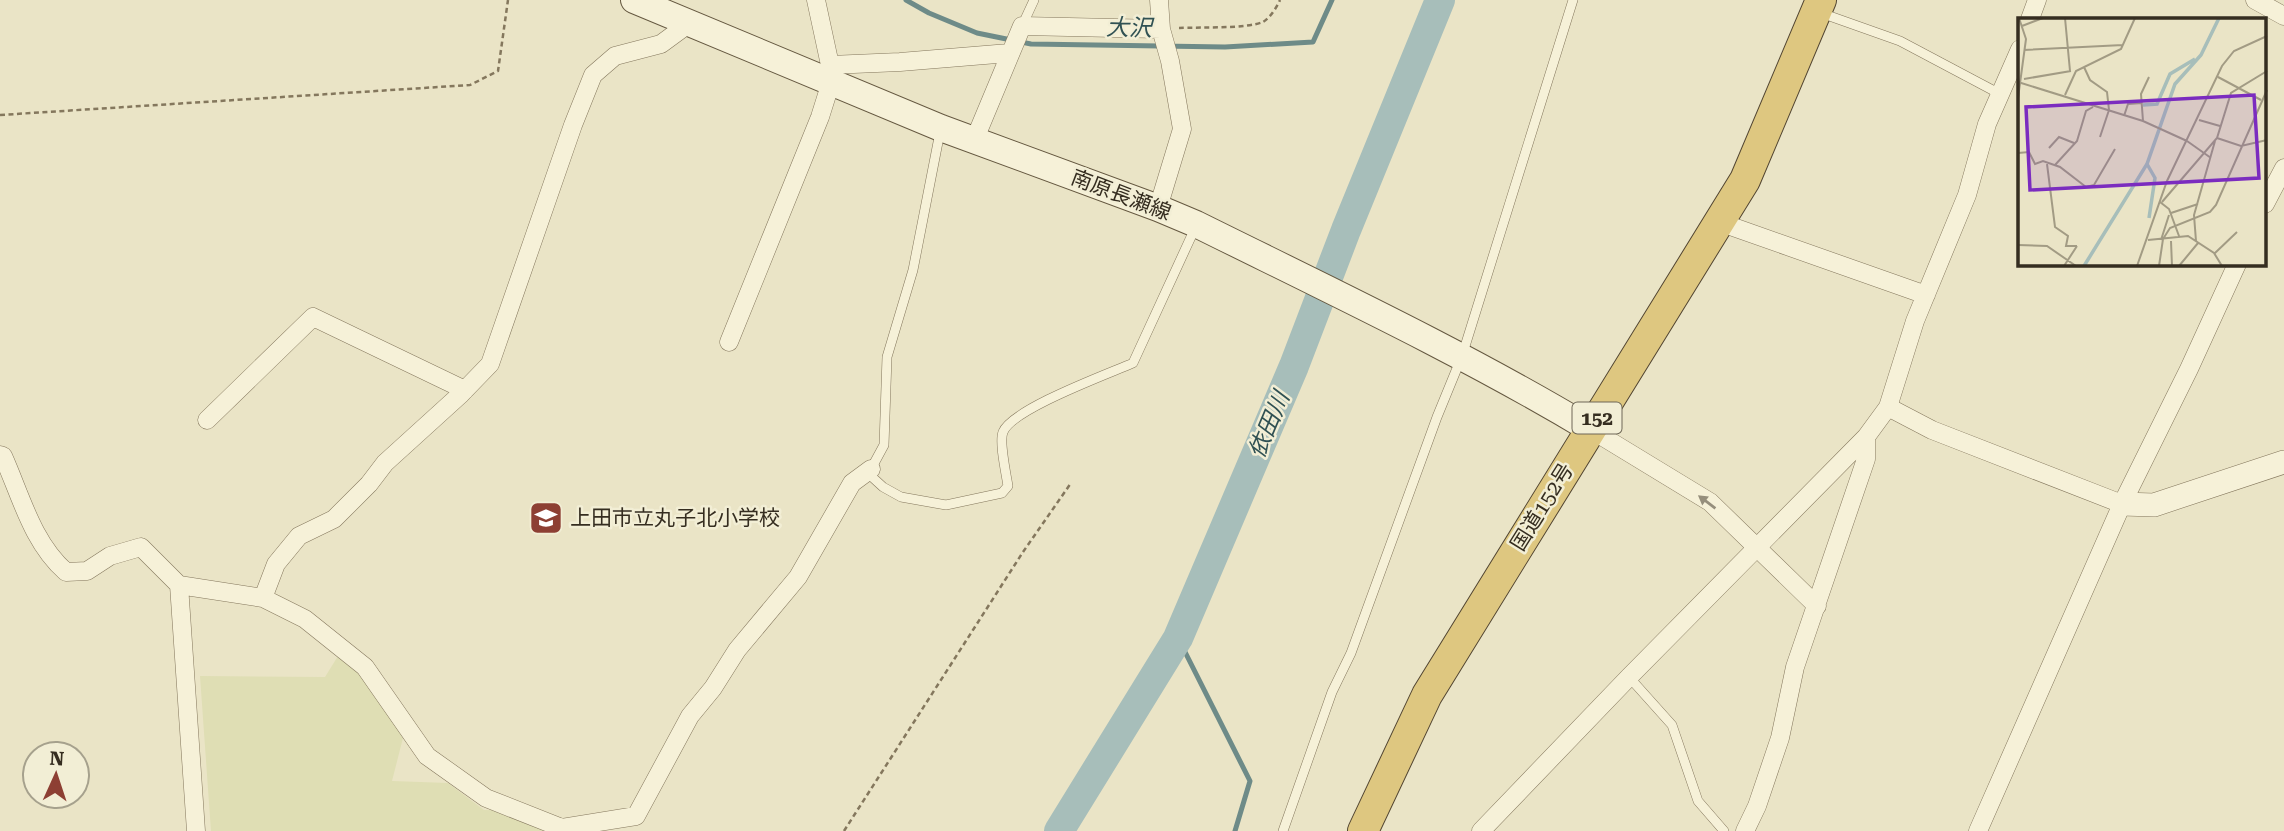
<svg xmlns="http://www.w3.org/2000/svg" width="2284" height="831" font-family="'Roboto Serif','Noto Sans JP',serif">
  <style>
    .farmland { fill: #dfdeb4 }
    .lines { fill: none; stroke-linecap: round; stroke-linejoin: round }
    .stream { stroke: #6e8b88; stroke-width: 5 }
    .river { stroke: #a7beba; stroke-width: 30 }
    .service-casing { stroke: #84775d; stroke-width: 10 }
    .minor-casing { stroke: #84775d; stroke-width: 19 }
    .tertiary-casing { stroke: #84775d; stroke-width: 24 }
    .secondary-casing { stroke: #655840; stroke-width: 28 }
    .trunk-casing { stroke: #524531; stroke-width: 32 }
    .path { stroke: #84775d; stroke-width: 2.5; stroke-dasharray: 5 3.5; stroke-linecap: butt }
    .service { stroke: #f6f1d8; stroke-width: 9 }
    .minor { stroke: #f6f1d8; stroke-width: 18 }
    .tertiary { stroke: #f6f1d8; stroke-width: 23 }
    .secondary { stroke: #f6f1d8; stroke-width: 26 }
    .trunk { stroke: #dec780; stroke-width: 30 }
    .oneway { fill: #968f7c }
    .labels { text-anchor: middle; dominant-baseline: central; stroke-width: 5; stroke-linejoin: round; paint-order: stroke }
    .shield { fill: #f2eed5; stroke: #6e6756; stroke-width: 2 }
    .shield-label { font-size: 19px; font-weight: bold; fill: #352d20 }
    .street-label { font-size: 21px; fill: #352d20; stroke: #f2eed5 }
    .poi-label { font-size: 21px; fill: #352d20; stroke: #f2eed5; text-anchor: start }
    .water-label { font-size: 23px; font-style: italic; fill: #305153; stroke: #f2eed5 }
    .inset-river { fill: none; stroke: #a7beba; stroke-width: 3.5 }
    .inset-road { fill: none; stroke: #a29b84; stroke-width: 2 }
    .view { fill: #7b2cbf; fill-opacity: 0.15; stroke: #7b2cbf; stroke-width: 3.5 }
    .inset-edge { fill: none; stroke: #352d20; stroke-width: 3.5 }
  </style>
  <rect width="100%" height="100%" fill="#eae4c6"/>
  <path class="farmland" d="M338,656L366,675L404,734L392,781L448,783L484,810L532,811L552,831H211L200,676L325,677Z"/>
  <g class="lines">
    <path class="stream" d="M906,0L929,13L977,33L1031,44L1225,47L1313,42L1332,0
      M1178,638L1250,781L1235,831"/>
    <path class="river" d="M1059,831L1178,638L1294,366L1346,230L1440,0"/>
    <defs>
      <path id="service" d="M1821,13L1900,41L2000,94
        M1022,26L1034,0
        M940,132L913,270L887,357L884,445L871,469V476L883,487L901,497L946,505L1002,493L1008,486C1006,473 999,442 1003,432C1012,409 1108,374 1133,363L1196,226
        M1629,677L1672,725L1698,801L1724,831
        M1283,831L1332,692L1351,653L1437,417L1462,356L1573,0"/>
      <path id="minor" d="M2255,0L2284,16
        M2030,19L2037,0
        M830,65L900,62L1009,53
        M974,141L1022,26L1161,29
        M2265,204L2284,168
        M1158,208L1182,129L1170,61L1161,29L1159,0
        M1719,222L1926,295
        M729,342L820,117L831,82L830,65L816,0
        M1888,407L1932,430L2122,504
        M207,420L313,317L465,390
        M1590,429L1710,502L1817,606
        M0,455L3,456C21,496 32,542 66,572L87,571L110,556L141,547L179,585L263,598L305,619L365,667L427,756L486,798L562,828L636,816L690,716L713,688L737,650L798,577L852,483L871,469
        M179,585L196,831
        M263,598L276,564L299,536L334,519L369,484L385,463L461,394L490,364L573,125L593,75L615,56L661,44L691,22
        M1481,831L1629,677L1866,437L1888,407L1915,321L1967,195L1987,124L2020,49
        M1745,831L1757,806L1780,738L1795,667L1866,459V437
        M1978,831L2122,504L2189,369L2237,264"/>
      <path id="tertiary" d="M2122,504L2154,505L2284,462"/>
      <path id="secondary" d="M634,0L941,128L1158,208L1196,224C1329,290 1463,353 1590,429"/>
      <path id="trunk" d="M1363,831L1427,695L1745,180L1821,0"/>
    </defs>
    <use href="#service" class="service-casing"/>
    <use href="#minor" class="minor-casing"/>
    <use href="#tertiary" class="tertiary-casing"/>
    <use href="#secondary" class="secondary-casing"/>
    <use href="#trunk" class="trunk-casing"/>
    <path class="path" d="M1179,28C1200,27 1245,29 1263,22C1270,18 1277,7 1280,0
      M0,115L470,85L498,71L508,0
      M844,831L1023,552L1071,483"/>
    <use href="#service" class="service"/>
    <use href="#minor" class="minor"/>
    <use href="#tertiary" class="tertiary"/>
    <use href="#secondary" class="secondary"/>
    <use href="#trunk" class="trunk"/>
  </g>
  <defs><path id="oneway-solid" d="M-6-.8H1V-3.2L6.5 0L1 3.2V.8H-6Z" transform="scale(1.75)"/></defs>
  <use class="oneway" href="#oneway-solid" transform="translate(1707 502) rotate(-143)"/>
  <defs>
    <symbol id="school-square" viewBox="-11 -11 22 22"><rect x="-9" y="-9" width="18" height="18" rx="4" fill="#8d3f33" stroke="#f2eed5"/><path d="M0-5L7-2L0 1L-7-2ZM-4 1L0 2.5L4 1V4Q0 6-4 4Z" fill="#fff"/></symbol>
  </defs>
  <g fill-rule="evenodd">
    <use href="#school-square" x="527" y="499" width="38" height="38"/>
  </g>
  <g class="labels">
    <rect class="shield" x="1572.5" y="402.5" width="49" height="31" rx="5"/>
    <g class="shield-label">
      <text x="1597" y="418">152</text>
    </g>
    <g class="street-label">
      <text transform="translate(1121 195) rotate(21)">南原長瀬線</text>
      <text transform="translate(1542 507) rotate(-58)">国道152号</text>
    </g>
    <g class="poi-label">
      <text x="570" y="518">上田市立丸子北小学校</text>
    </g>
    <g class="water-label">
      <text transform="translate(1129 28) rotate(1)">大沢</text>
      <text transform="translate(1269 425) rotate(-67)">依田川</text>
    </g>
  </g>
  <g transform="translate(2018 18)">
    <rect width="248" height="248" fill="#eae4c6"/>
    <path class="inset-river" d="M125,87L139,86L152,56L177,41M129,146L137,160L131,200M66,248L129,146L157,66L183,37L201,0"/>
    <path class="inset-road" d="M47,0L52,53M4,8L25,0M6,32L105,27M66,49L72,62L89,74L91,92L82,119M200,59L243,82M6,61L53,53M0,64L125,103L169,123M47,77L58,53L103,31L117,0M0,80L8,21L1,0M106,98L110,86L124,85M181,102L202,108M125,103L123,76L131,59M199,120L223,128L249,122M169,123L193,140M31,130L41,119L56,125M0,135L11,134L17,146L25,143L42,149L68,169L76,167L97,131M29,146L37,209L50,218L48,228H59M37,147L59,123L68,93L75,89M142,184L151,191L161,218M144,184L199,120L213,75L249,53M153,195L180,186M130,222L170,218L196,235L204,248M143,222L151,197M153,223L154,248M178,223L176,197L197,123M0,227L29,228L58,248M197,235L219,214M46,248L59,228M119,248L149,163L204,48L216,33L249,18M141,248L145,221L152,210L192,194L198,187L249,72M161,248L180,225"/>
    <path class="view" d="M236,77L241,160L12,172L8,89Z"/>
    <rect width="248" height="248" class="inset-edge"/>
  </g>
  <g transform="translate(56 775) rotate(3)"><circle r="33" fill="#f2eed5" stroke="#a6a18d" stroke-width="2"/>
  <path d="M0-5L12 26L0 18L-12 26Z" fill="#8d3f33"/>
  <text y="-10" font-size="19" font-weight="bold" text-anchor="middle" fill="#352d20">N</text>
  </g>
</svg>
